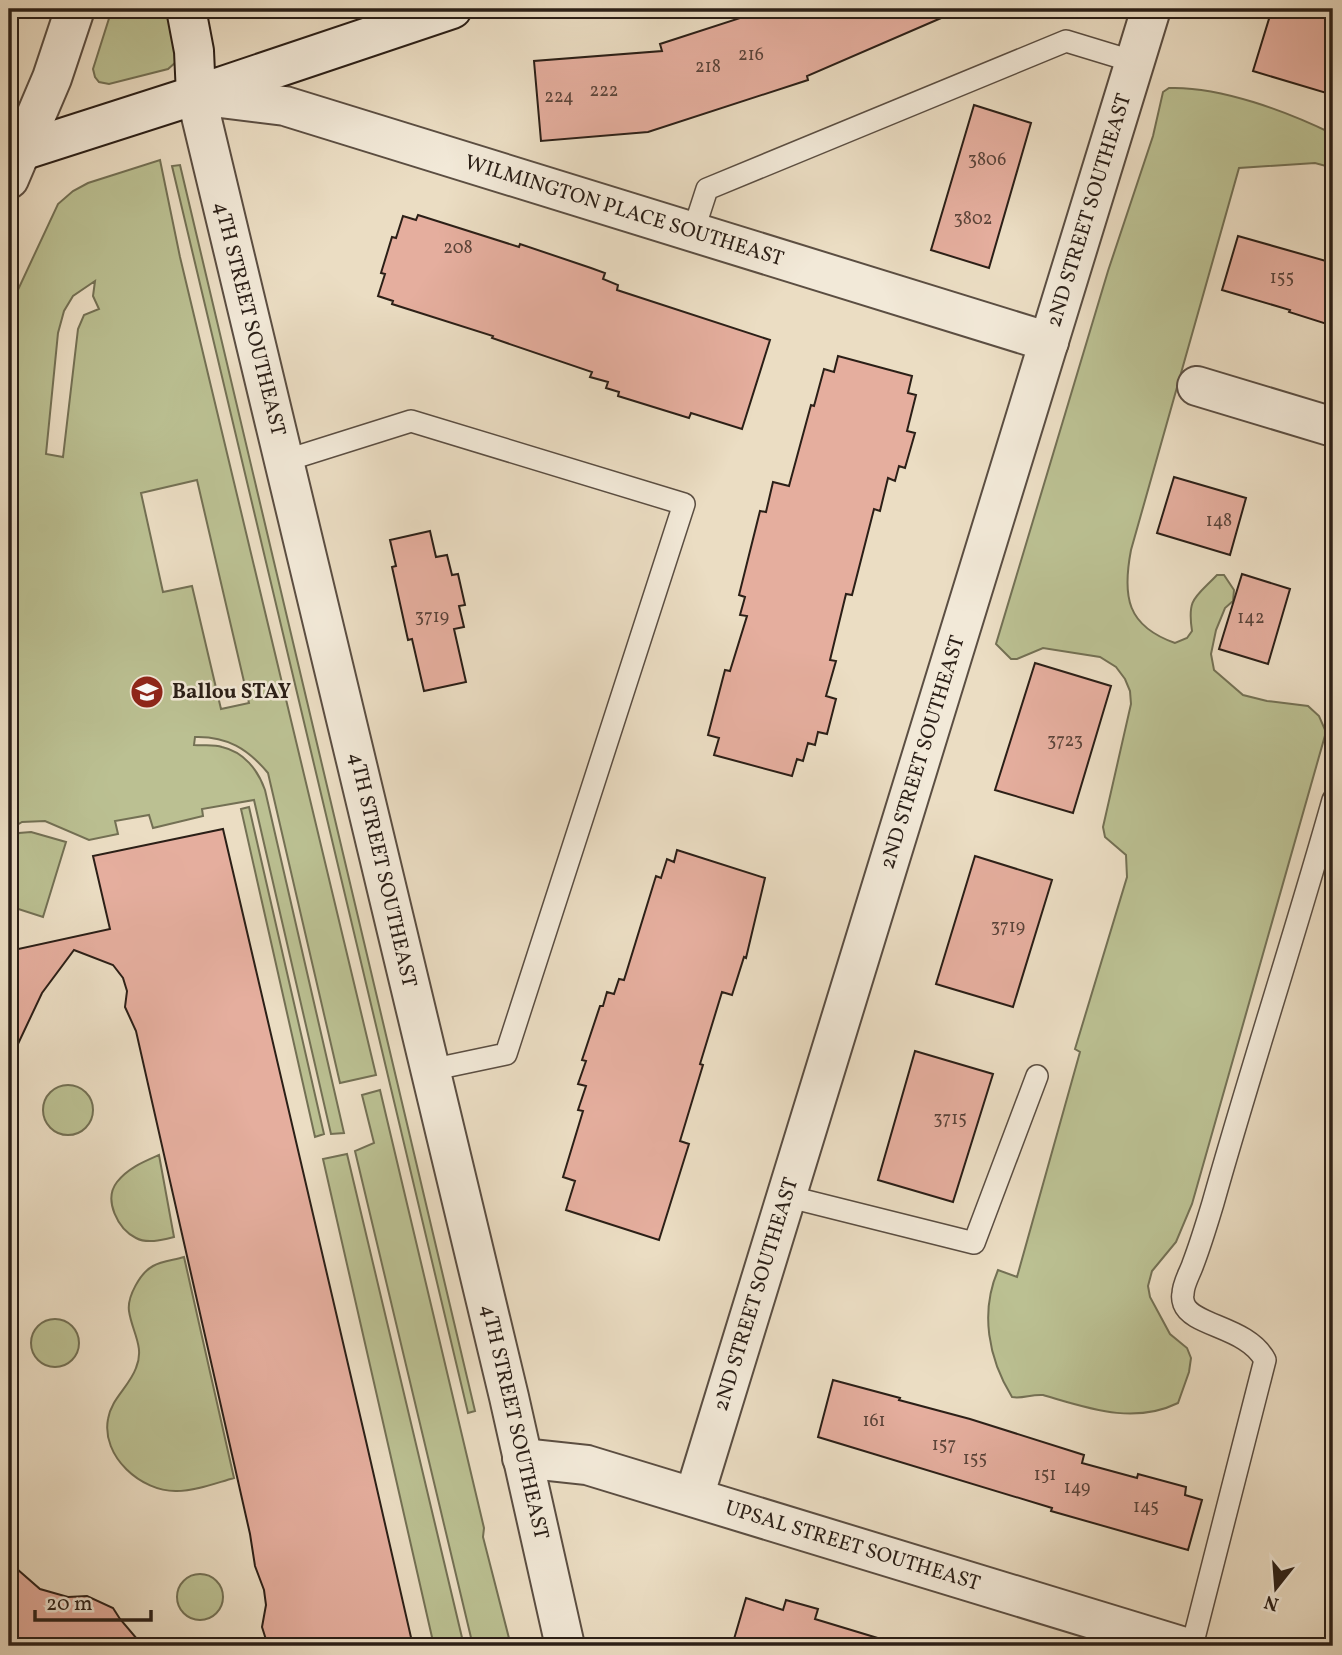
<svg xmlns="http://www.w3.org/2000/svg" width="1342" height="1655" font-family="Vollkorn,serif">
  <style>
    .green { fill: #bbc092; stroke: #737054; stroke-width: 2; fill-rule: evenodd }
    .building { fill: #e5ae9e; stroke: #2b1f17; stroke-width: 2 }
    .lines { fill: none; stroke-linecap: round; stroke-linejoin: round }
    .service-casing { stroke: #5b4e42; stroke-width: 24 }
    .minor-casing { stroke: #5b4e42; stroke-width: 42 }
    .tertiary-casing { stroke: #5b4e42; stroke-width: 42 }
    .secondary-casing { stroke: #2b1f17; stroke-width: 42 }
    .service { stroke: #f2e9d8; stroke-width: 21 }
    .minor { stroke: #f2e9d8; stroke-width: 38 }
    .tertiary { stroke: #f2e9d8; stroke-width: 38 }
    .secondary { stroke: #f2e9d8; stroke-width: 38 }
    .labels { text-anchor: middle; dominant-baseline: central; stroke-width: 5; stroke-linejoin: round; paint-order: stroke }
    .number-label { font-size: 18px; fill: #5a4339 }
    .street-label { font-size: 21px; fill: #2b1f17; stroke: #f2e9d8 }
    .poi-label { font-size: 21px; font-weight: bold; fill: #2b1f17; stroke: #f2e9d8; text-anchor: start }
  </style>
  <rect width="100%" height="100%" fill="#ebddc3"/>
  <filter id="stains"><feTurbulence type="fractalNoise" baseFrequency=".00286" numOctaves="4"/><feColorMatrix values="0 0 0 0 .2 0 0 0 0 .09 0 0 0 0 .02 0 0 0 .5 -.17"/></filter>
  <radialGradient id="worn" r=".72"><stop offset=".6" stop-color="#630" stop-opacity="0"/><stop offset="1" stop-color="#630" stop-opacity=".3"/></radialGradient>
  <path class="green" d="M112,9H170L176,62L168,69L109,84L99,82L95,77L93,69Z
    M1169,88C1220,86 1288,112 1333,134V168L1315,163L1239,168L1131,550C1122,597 1127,626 1175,643L1187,638L1192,631C1187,598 1195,598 1217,575H1224L1234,590L1233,601L1225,608L1216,630L1211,654L1214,670L1243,695L1267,701L1308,706L1319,716L1326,732L1192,1204L1176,1242L1152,1271L1148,1286L1150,1297L1170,1334L1187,1348L1191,1358L1189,1372L1178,1403C1133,1425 1088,1408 1043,1395C1031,1394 1023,1399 1012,1397C988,1358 980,1312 998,1270L1017,1277L1080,1052L1075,1049L1127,877L1126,855L1105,837L1103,827L1131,704L1130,691L1125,679L1116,667L1100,657L1043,648L1017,659H1011L996,644L1108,271L1153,136L1163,92Z
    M160,160L180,257L376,1075L340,1083L268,773C248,749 227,736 195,737L194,745C203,746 214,744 222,747C244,752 258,770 265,790L344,1133L331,1134L254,800L202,809L203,816L153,828L149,815L115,821L118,834L89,840L45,821L22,822L9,830V309L58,204L73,191L88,183ZM95,281L93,296L99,309L84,315L78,329L63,457L46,454L58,333L64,311L73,296ZM197,480L249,703L221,709L192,586L163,592L141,493Z
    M180,165L475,1411L468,1413L172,166Z
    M249,807L324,1134L315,1137L241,809Z
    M31,832L66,842L43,917L9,906V847L19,833Z
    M43 1110a25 25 0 1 1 50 0a25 25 0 1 1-50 0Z
    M380,1090L484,1528L483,1537L511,1646H473L355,1151L374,1143L362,1095Z
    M347,1154L464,1646H434L323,1159Z
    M159,1155L174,1237C162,1240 147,1244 136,1238C118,1229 103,1200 117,1182C128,1168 143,1162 159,1155Z
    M184,1257L234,1478C216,1483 196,1491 177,1491C141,1492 101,1456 108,1419C111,1399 129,1387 136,1368C145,1347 132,1332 129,1311C127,1297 140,1273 153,1266C162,1261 175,1260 184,1257Z
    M31 1343a24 24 0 1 1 48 0a24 24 0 1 1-48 0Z
    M177 1597a23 23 0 1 1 46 0a23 23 0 1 1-46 0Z"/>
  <path class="building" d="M768,9H962L807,76L808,80L648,132L541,141L534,61L662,51L660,44Z
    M1272,9H1333V95L1253,71Z
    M974,105L1031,123L989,268L931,250Z
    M418,215L519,247L520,244L591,268L605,273L603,279L618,285L617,290L770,340L742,429L691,413L689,418L618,396L619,392L606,388L608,382L590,377L592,372L492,338L493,336L392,304L393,301L378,296L385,274L381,273L392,237L396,238L403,216L416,220Z
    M1238,236L1333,263V326L1289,312L1290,310L1222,290Z
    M838,356L912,376L908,393L916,395L907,431L915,433L905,468L899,466L895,481L888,478L880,511L874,509L852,595L846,594L830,660L836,661L826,696L836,699L827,734L818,732L815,745L808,743L803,761L797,759L792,776L714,755L719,738L708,735L725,670L730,671L747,616L740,615L745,597L739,595L760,511L766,512L773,482L789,486L811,405L814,406L824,369L834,372Z
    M1174,477L1246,498L1230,555L1157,533Z
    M430,531L436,557L447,555L452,575L458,574L465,605L459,606L464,627L454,629L466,682L424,691L412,639L408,640L392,567L396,566L390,540Z
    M1242,574L1290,589L1268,664L1219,649Z
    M1035,663L1111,686L1073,813L995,790Z
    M223,829L366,1441L413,1646H268L262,1627L266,1605L264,1590L255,1566L250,1534L136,1031L125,1007L127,991L123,978L113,965L74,950L42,993L9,1063V951L110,929L93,856Z
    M677,850L765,878L746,958L744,957L732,995L722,992L700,1064L703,1065L680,1141L689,1144L659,1240L566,1210L575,1181L563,1177L583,1111L578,1110L586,1086L578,1084L586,1061L582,1060L600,1006H603L607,992L614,994L619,979L624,980L656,876L661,878L667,859L674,862Z
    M975,856L1052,880L1013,1007L936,984Z
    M915,1051L993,1074L953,1202L878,1180Z
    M833,1380L900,1398L899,1400L970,1419L1084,1455L1082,1463L1137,1478L1138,1474L1186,1487L1185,1495L1202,1500L1188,1550L1051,1511L1052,1508L818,1437Z
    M9,1562L40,1589L68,1597L87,1596L113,1608L120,1619L143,1646H9Z
    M746,1598L783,1610L786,1600L818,1609L815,1619L881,1639L880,1646H732Z"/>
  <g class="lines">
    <defs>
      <path id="service" d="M693,232L707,189L1066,41L1135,62
        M284,461L411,421L684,504L506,1054L430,1070
        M786,1196L974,1243L1037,1076
        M1192,1646L1265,1360C1248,1327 1192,1326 1184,1304C1183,1301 1182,1297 1183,1294C1183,1284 1190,1273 1193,1264C1201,1243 1207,1223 1213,1203C1251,1068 1295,935 1333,800"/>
      <g id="minor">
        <path d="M1197,386L1333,427"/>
        <path id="s1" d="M522,1458L587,1465L1181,1646"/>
        <path id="s2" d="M694,1497L1151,9"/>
        <path id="s3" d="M565,1646L509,1397L196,95L285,106L1049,342"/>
      </g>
      <path id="tertiary" d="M9,179L52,78L75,9"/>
      <path id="secondary" d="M186,9L194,51L196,95
        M9,155L196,95L452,9"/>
    </defs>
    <use href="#service" class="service-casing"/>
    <use href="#minor" class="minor-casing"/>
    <use href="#tertiary" class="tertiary-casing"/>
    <use href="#secondary" class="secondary-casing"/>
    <use href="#service" class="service"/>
    <use href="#minor" class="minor"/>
    <use href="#tertiary" class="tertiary"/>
    <use href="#secondary" class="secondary"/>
  </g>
  <defs>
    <symbol id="school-disc" viewBox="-11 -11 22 22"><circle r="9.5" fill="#8f2418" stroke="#f2e9d8"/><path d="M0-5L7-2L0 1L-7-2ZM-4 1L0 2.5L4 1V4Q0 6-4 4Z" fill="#fff"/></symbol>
  </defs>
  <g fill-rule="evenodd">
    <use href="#school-disc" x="128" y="673" width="38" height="38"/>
  </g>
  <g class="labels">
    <g class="number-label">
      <text x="751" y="55">216</text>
      <text x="708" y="67">218</text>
      <text x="604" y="91">222</text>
      <text x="559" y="97">224</text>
      <text x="987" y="160">3806</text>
      <text x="973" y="219">3802</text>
      <text x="458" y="248">208</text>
      <text x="1282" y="278">155</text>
      <text x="1219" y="521">148</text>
      <text x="432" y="617">3719</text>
      <text x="1251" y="618">142</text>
      <text x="1065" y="741">3723</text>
      <text x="1008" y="927">3719</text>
      <text x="950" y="1119">3715</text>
      <text x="874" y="1421">161</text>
      <text x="944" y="1445">157</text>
      <text x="975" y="1459">155</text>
      <text x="1045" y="1475">151</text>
      <text x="1077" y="1488">149</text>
      <text x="1146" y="1507">145</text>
    </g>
    <g class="street-label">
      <text stroke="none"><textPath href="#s3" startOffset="2039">WILMINGTON PLACE SOUTHEAST</textPath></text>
      <text stroke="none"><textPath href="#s2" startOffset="1346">2ND STREET SOUTHEAST</textPath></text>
      <text transform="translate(249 319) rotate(76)">4TH STREET SOUTHEAST</text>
      <text stroke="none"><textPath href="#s2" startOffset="779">2ND STREET SOUTHEAST</textPath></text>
      <text transform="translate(382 870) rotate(77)">4TH STREET SOUTHEAST</text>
      <text stroke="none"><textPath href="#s2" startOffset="212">2ND STREET SOUTHEAST</textPath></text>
      <text transform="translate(514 1422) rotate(77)">4TH STREET SOUTHEAST</text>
      <text stroke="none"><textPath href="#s1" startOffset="343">UPSAL STREET SOUTHEAST</textPath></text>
    </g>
    <g class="poi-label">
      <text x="172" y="692">Ballou STAY</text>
    </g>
  </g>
  <rect width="1342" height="1655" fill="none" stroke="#ebddc3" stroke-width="35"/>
  <rect x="10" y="10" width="1321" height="1634" fill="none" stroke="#2b1f17" stroke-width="3.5"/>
  <rect x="18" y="18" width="1307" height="1620" fill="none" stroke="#2b1f17" stroke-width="2"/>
  <g transform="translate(1276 1588) rotate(197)" stroke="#f2e9d8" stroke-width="5" paint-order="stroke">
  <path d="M0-5L12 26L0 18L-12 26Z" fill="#2b1f17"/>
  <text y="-10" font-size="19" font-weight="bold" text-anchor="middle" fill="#2b1f17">N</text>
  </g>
  <path d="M35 1610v10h116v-10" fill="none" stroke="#2b1f17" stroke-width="3.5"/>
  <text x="46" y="1610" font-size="21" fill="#2b1f17" stroke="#f2e9d8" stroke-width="5" paint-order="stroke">20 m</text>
  <rect width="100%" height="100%" filter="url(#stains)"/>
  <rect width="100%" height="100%" fill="url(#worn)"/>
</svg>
